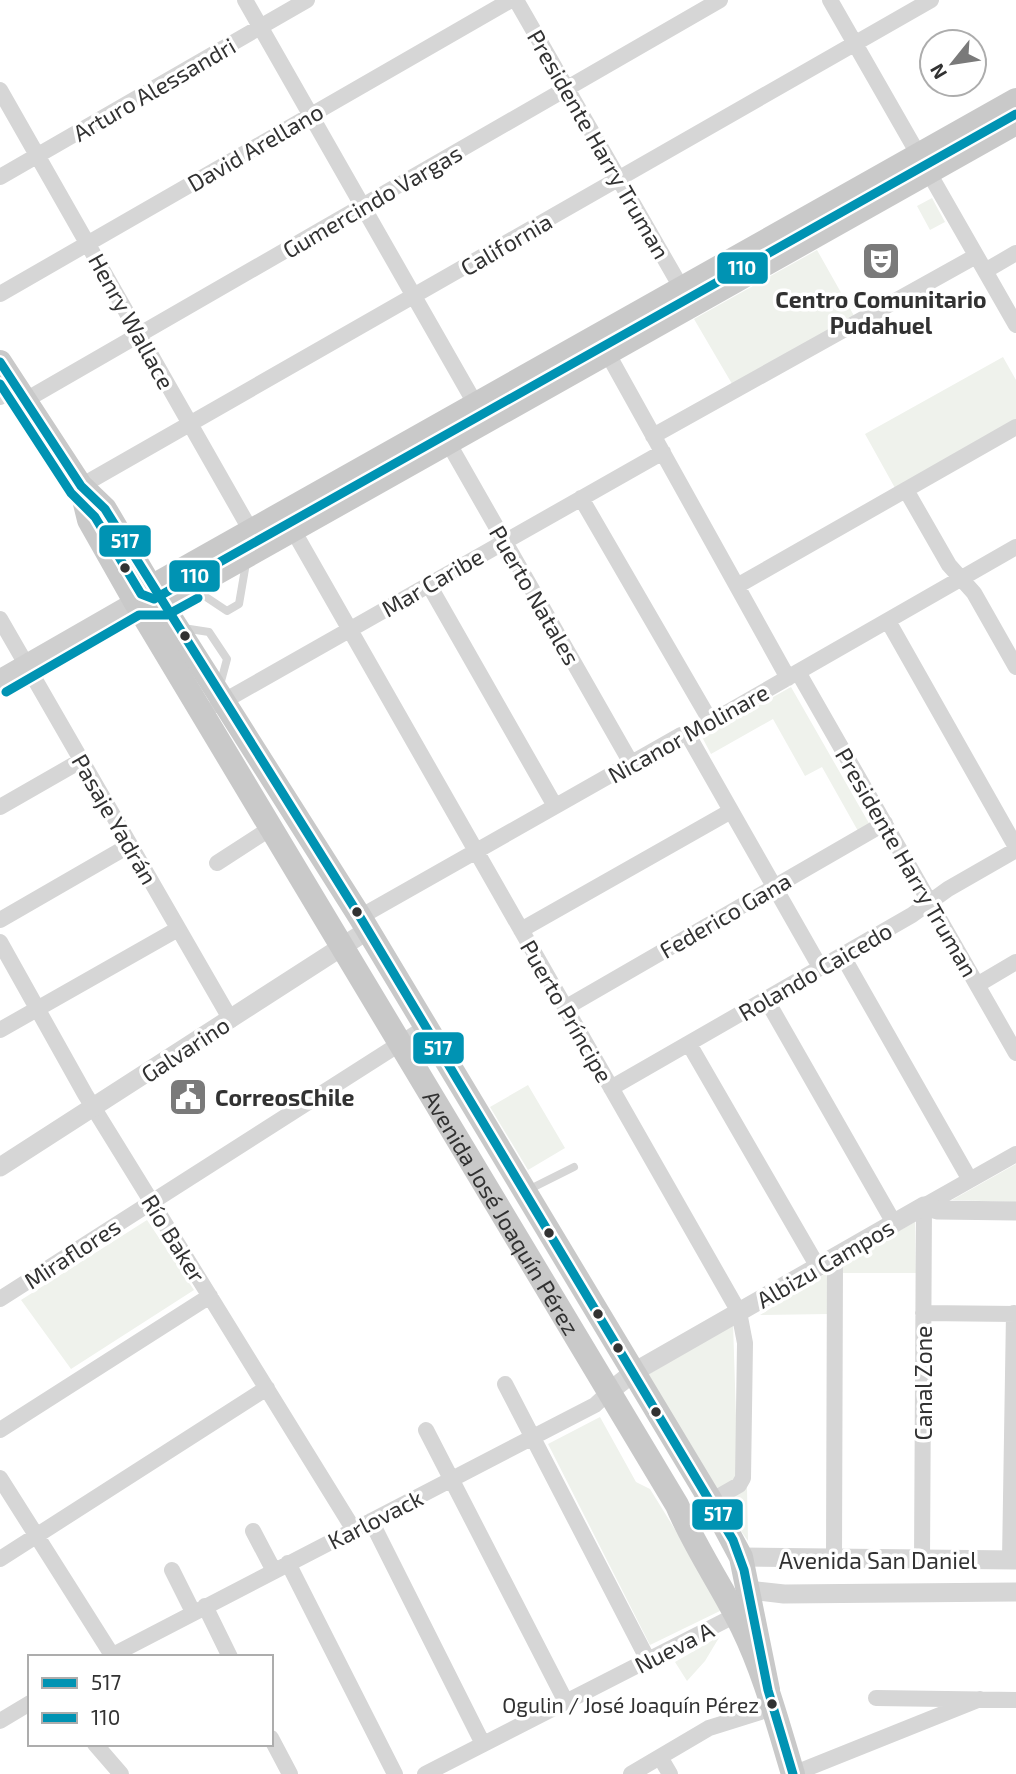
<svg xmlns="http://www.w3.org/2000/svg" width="1016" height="1774" font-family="'Exo 2',sans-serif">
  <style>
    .green { fill: #eff2ec }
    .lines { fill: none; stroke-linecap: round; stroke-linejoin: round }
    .service { stroke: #d6d6d6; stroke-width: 8 }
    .minor { stroke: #d6d6d6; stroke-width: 16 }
    .tertiary { stroke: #d6d6d6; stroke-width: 19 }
    .secondary { stroke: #cfcfcf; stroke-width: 23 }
    .primary { stroke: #c9c9c9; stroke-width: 24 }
    .bus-1-casing { stroke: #fff; stroke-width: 14 }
    .bus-2-casing { stroke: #fff; stroke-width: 14 }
    .bus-1 { stroke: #0093b3; stroke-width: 9 }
    .bus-2 { stroke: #0093b3; stroke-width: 9 }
    .bus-dot { fill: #323232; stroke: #fff; stroke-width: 2.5 }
    .labels { text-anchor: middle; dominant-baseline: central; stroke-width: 7; stroke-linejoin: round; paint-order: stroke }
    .bus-label { font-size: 21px; fill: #323232; stroke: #fff; text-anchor: end }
    .street-label { font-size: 23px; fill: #323232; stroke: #fff }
    .poi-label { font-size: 23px; font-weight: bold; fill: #323232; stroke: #fff }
    .line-badge { stroke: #fff; stroke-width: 2.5 }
    .badge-label { font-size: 19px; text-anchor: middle; font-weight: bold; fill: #fff }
  </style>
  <rect width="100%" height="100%" fill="#fff"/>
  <path class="green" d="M932,198L945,222L930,230L917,206Z
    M817,250L857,321L735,389L694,319Z
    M1003,357L1016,380V422L895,488L865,434Z
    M791,687L870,825L858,831L822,767L805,776L773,719L711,754L702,737Z
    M528,1085L565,1148L528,1170L490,1107Z
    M1016,1164V1202L952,1200Z
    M147,1220L194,1290L71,1369L21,1300Z
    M915,1222L916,1273H843L842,1262Z
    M828,1272L830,1314L760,1315Z
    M733,1323L738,1479L717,1490L646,1376Z
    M600,1417L636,1482L650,1489L724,1609L650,1645L548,1444Z
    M747,1487L748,1541L721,1502Z
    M720,1636L705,1661L687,1681L675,1662Z"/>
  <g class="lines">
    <path class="service" d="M194,589L227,611L239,604L246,563
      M183,628L209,632L227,659L220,685
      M528,1190L574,1167"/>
    <path class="minor" d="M245,0L476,405
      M516,0L682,289
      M830,0L1016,325
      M0,90L251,531L249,539
      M0,177L307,0
      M985,271L1016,253
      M0,294L511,0
      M604,347L788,678
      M0,397L16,388
      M24,401L720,0
      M653,436L976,256
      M445,437L631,763
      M81,486L931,0
      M906,490L949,565L974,593L1016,667
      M581,498L711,722
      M293,530L739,1312L745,1343L743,1478L739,1485L711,1501
      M429,585L555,806
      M737,586L1016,427
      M0,619L231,1020
      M888,621L1016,847
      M798,672L1016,1053
      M217,705L663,452
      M688,735L820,967
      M0,807L82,760
      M217,863L271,828
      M360,917L681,735H688L1016,547
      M0,920L130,845
      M521,930L731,811
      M0,942L85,1094L354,1530
      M842,955L970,1180
      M977,985L1016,962
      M766,999L894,1223
      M565,1008L885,823
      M0,1030L178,929
      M689,1044L818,1267
      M611,1088L912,915L948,889L1016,850
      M0,1299L426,1027
      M923,1313L1016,1314
      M505,1384L648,1660
      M0,1430L210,1296
      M426,1430L566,1702
      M0,1478L112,1655
      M371,1521L483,1744
      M253,1531L274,1571
      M0,1559L267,1388
      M834,1560L835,1257
      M922,1560L924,1206L1016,1154
      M1010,1560L1014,1313
      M288,1563L395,1774
      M172,1570L193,1612
      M205,1606L230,1657
      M109,1657L595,1405L609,1392
      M876,1698L1016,1700
      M0,1721L30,1703
      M271,1738L290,1774
      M95,1744L121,1774
      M660,1757L670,1774
      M425,1774L736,1615
      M631,1774L709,1728L773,1708
      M793,1774L980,1699"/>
    <path class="tertiary" d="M0,1167L368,930
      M609,1392L634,1372L924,1206L938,1210L1016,1211
      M741,1557L1016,1560
      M748,1590L784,1594L1016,1592"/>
    <path class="secondary" d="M0,681L136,603"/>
    <g class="primary">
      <path d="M0,362L81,486L105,509L151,587L360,917L711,1501L741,1557L768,1690"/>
      <path id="s1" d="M81,487L89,520L136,603L677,1505C695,1548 722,1586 742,1627C765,1674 778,1725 793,1774"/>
      <path d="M142,597L162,581L1016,100"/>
      <path d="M147,603H163L1016,123"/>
    </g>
    <defs>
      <path id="bus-1" d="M0,362L81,486L105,509L360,917L733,1540L744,1570L768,1690L793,1774"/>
      <path id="bus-2" d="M0,384L71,493L95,517L141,594L154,599L1016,114
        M6,692L139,615H167L198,598"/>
    </defs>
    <use href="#bus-1" class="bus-1-casing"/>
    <use href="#bus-2" class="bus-2-casing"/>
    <use href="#bus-1" class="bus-1"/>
    <use href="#bus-2" class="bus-2"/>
  </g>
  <defs>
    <symbol id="theatre-square" viewBox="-11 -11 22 22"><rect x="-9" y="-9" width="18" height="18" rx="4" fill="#7a7a7a" stroke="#fff"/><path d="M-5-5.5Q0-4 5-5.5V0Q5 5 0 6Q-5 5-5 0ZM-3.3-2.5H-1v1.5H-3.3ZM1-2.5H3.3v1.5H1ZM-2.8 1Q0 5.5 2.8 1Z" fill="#fff"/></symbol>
    <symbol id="civic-square" viewBox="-11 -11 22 22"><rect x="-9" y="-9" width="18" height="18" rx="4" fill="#7a7a7a" stroke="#fff"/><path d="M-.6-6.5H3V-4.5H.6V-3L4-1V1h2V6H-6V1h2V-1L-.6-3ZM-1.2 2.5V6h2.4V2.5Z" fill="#fff"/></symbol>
  </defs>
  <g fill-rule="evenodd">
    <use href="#theatre-square" x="859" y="239" width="44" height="44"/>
    <use href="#civic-square" x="166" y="1075" width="44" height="44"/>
  </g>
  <g class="bus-dot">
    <circle cx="125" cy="568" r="6"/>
    <circle cx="185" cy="636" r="6"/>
    <circle cx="357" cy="912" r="6"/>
    <circle cx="549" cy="1233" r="6"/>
    <circle cx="598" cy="1314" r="6"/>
    <circle cx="618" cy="1348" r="6"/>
    <circle cx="656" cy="1412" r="6"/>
    <circle cx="772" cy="1704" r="6"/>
  </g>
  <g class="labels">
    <g class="bus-label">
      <text x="759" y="1704">Ogulin / José Joaquín Pérez</text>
    </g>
    <g class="street-label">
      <text transform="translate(154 89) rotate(-30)">Arturo Alessandri</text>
      <text transform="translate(599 144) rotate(60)">Presidente Harry Truman</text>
      <text transform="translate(255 147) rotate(-30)">David Arellano</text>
      <text transform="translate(372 201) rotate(-30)">Gumercindo Vargas</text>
      <text transform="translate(506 244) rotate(-30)">California</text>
      <text transform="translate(132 321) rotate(61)">Henry Wallace</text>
      <text transform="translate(432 582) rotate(-30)">Mar Caribe</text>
      <text transform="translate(535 595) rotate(60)">Puerto Natales</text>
      <text transform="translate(688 733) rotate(-29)">Nicanor Molinare</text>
      <text transform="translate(115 819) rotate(60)">Pasaje Yadrán</text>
      <text transform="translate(907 862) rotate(60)">Presidente Harry Truman</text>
      <text transform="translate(725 915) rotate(-30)">Federico Gana</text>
      <text transform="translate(815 971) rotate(-30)">Rolando Caicedo</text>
      <text transform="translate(567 1011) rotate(60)">Puerto Príncipe</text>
      <text transform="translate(185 1049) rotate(-33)">Galvarino</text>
      <text stroke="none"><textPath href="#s1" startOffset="840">Avenida José Joaquín Pérez</textPath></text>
      <text transform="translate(174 1238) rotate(58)">Río Baker</text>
      <text transform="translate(72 1253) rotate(-33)">Miraflores</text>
      <text transform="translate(825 1263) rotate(-30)">Albizu Campos</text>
      <text transform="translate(923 1383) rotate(-90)">Canal Zone</text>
      <text transform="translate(375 1519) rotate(-27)">Karlovack</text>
      <text x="878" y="1560">Avenida San Daniel</text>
      <text transform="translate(674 1647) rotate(-27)">Nueva A</text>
    </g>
    <g class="poi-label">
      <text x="881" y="299">Centro Comunitario<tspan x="881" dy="26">Pudahuel</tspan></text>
      <text x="215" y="1097" text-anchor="start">CorreosChile</text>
    </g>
  </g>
  <g class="line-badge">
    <rect x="716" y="251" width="53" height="34" rx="7" fill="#0093b3"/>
    <rect x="98" y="524" width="54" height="34" rx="7" fill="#0093b3"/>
    <rect x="168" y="559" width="53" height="34" rx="7" fill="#0093b3"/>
    <rect x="412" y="1031" width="53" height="34" rx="7" fill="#0093b3"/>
    <rect x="691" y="1498" width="53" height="33" rx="7" fill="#0093b3"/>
  </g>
  <g class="badge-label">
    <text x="742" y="275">110</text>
    <text x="125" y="548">517</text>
    <text x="195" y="583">110</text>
    <text x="438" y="1055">517</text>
    <text x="718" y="1521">517</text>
  </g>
  <rect x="28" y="1655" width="245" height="91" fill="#ffffff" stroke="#adadad" stroke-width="2"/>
  <rect x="42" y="1678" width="35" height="10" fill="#0093b3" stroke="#adadad" stroke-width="2"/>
  <text x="91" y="1690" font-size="21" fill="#323232">517</text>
  <rect x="42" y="1713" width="35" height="10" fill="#0093b3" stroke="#adadad" stroke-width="2"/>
  <text x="91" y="1725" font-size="21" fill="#323232">110</text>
  <g transform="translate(953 63) rotate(240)"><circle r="33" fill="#ffffff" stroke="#adadad" stroke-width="2"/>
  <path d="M0-5L12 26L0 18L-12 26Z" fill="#7a7a7a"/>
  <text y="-10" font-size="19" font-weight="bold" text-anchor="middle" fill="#323232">N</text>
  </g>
</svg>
